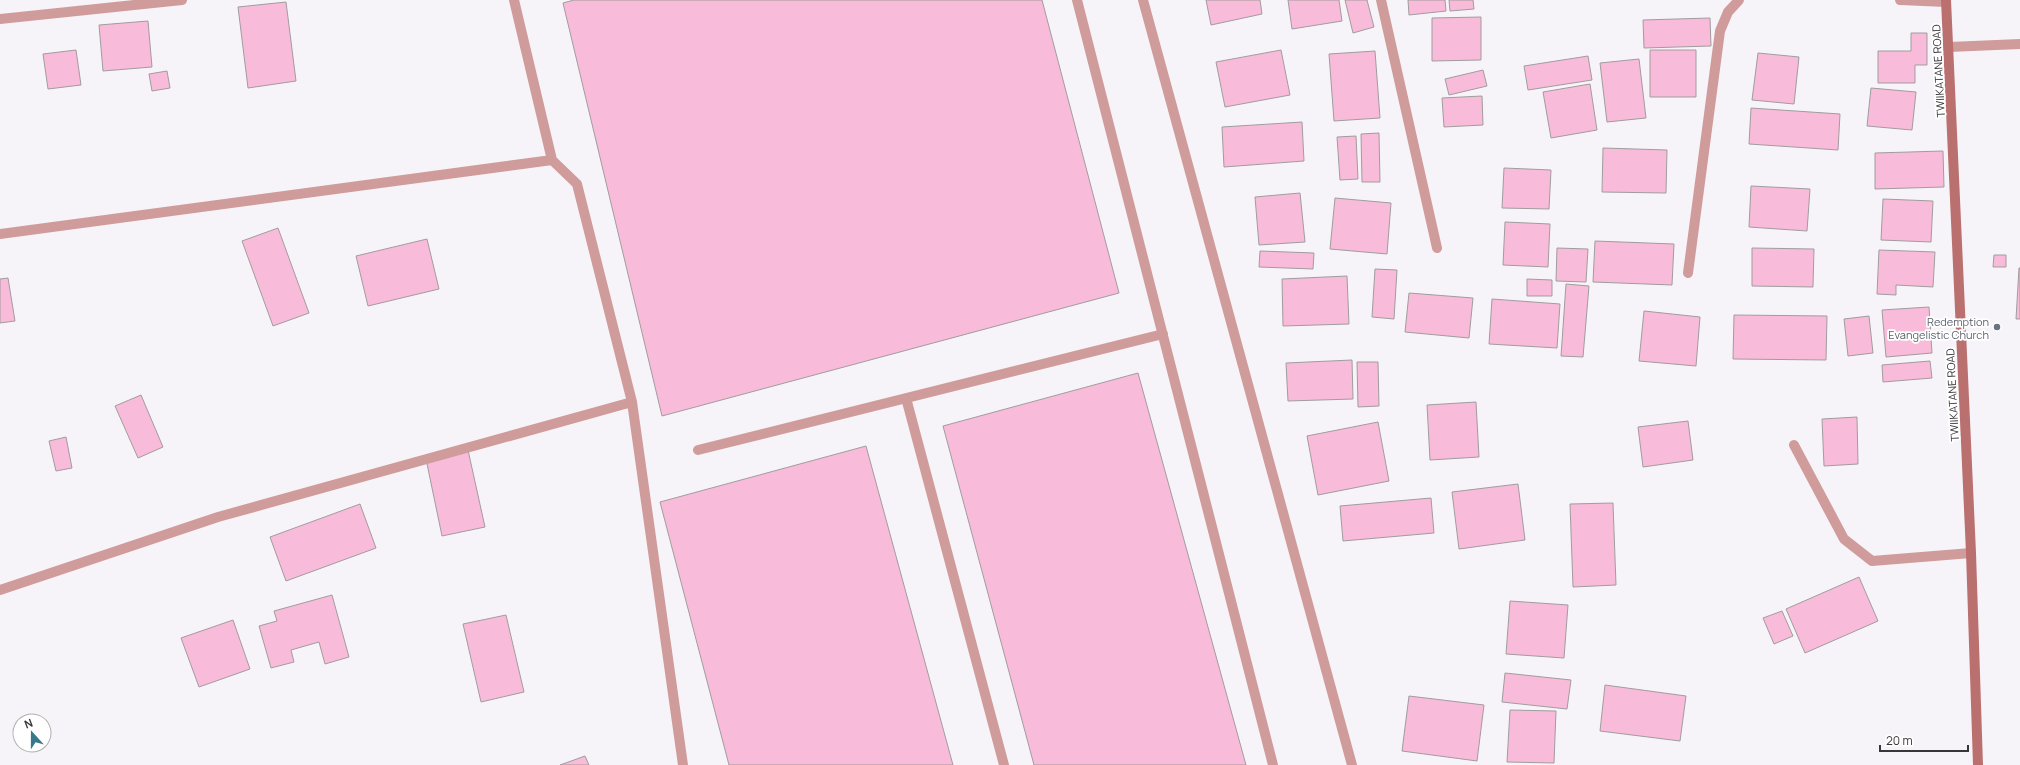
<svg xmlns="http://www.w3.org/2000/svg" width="2020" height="765" font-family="Manrope,sans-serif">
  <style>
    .building { fill: #f8bbd9; stroke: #a19c9e }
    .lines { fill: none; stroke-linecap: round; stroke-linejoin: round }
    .service { stroke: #d09c9b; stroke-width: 10 }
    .minor { stroke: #d09c9b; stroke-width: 10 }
    .secondary { stroke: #ba706f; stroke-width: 10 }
    .worship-dot { fill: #6b7280; stroke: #fff; stroke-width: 1.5 }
    .labels { text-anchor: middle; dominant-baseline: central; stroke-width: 3.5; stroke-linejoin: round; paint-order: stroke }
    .street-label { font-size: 11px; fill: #373638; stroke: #fff }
    .worship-label { font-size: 11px; fill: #5b616d; stroke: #fff; text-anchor: end }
  </style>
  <rect width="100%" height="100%" fill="#f7f4f9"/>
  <path class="building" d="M574,0H1042L1119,293L662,416L563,3Z
    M1206,0H1260L1262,14L1211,25Z
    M1288,0H1339L1342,21L1292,29Z
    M1345,0H1367L1374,27L1353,33Z
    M1408,0H1445L1446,11L1409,15Z
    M1449,0H1473L1474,9L1450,11Z
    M286,2L296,81L248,88L238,7Z
    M1481,17V60L1432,61V18Z
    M1710,18L1711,46L1644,48L1643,20Z
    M148,21L152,67L103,71L99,25Z
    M1911,33H1927V65H1915V83H1878V51H1911Z
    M76,50L81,85L48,89L43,54Z
    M1281,50L1290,95L1225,107L1216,62Z
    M1650,50H1696V97H1650Z
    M1375,51L1380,118L1334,121L1329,54Z
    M1758,53L1799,57L1794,104L1752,100Z
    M1588,56L1592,80L1528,90L1524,66Z
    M1639,59L1646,118L1607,122L1600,63Z
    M1483,70L1487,86L1449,95L1445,79Z
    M167,71L170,88L152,91L149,74Z
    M1590,84L1597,130L1551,138L1543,92Z
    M1871,88L1916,92L1912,130L1867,126Z
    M1482,96L1483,125L1444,127L1442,98Z
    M1751,108L1840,114L1838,150L1749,144Z
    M1302,122L1304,161L1224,167L1222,127Z
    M1379,133L1380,182H1362L1361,134Z
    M1356,136L1358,179L1340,180L1337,137Z
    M1603,148L1667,150L1666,193L1602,192Z
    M1943,151L1944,187L1875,189V153Z
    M1504,168L1551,170L1549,209L1502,208Z
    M1751,186L1810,189L1807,231L1749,227Z
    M1300,193L1305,242L1259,245L1255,197Z
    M1335,198L1391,203L1387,254L1330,249Z
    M1883,199L1933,201L1931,242L1881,240Z
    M1505,222L1550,224L1548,267L1503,265Z
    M278,228L309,313L273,326L242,241Z
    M427,239L439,289L368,306L356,256Z
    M1595,241L1674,244L1672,285L1593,282Z
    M1557,248L1588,249L1586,282L1556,281Z
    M1752,248L1814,249L1813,287L1752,286Z
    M1879,250L1935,252L1933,287L1896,285V295L1877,294Z
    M1260,251L1314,253L1313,269L1259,267Z
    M1994,255H2006V267H1993Z
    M2019,268H2020V319H2016Z
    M1375,269L1397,270L1394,319L1372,317Z
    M1347,276L1349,324L1283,326L1282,279Z
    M8,278L15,321L0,323V279Z
    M1527,279L1552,280V296H1527Z
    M1566,284L1589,286L1583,357L1561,356Z
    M1409,293L1473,298L1469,338L1405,332Z
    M1492,299L1560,304L1557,348L1489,344Z
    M1929,307L1932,353L1886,357L1882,310Z
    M1644,311L1700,317L1696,366L1639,361Z
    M1734,315L1827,316L1826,360L1733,359Z
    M1869,316L1873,353L1848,356L1844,319Z
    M1352,360L1353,399L1288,401L1286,363Z
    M1930,361L1932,378L1883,382L1882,365Z
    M1357,362H1378L1379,406L1358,407Z
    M1138,373L1246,765H1034L943,426Z
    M141,395L163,447L138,458L115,406Z
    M1476,402L1479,457L1430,460L1427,405Z
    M1857,417L1858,464L1824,466L1822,419Z
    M1688,421L1693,460L1643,467L1638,427Z
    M1378,422L1389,481L1318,495L1307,436Z
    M66,437L72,468L56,471L49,441Z
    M866,446L953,765H729L660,502Z
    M468,450L485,527L442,536L426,459Z
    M1518,484L1525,540L1459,549L1452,492Z
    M1431,498L1434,533L1343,541L1340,506Z
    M1613,503L1616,585L1573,587L1570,504Z
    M360,504L376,548L286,581L270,537Z
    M1859,577L1878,621L1805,653L1786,609Z
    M332,595L349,657L325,664L319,642L291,650L294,662L271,668L259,626L277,621L274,611Z
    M1510,601L1568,605L1564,658L1506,654Z
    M1782,611L1793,636L1774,644L1763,618Z
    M506,615L524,692L481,702L463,624Z
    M233,620L250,669L199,687L181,638Z
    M1505,673L1571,680L1567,709L1502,702Z
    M1605,685L1686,696L1680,741L1600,731Z
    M1409,696L1484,705L1477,761L1402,751Z
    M1510,710L1556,711L1554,763L1507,762Z
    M585,756L589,765H560Z"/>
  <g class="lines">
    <path class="service" d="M1077,0L1273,765
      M906,398L1004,765
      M698,450L1163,334"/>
    <path class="minor" d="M514,0L552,160L577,184L632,402L683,765
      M1143,0L1352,765
      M1381,0L1437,248
      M1900,0L1946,2
      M0,19L182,0
      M1949,47L2020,44
      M0,234L552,160
      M1688,273L1720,31L1728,12L1739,0
      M1794,445L1844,539L1872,561L1971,553
      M0,590L218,517L632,402"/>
    <path class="secondary" d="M1946,0L1971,553L1978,765"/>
  </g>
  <circle class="worship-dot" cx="1997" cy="327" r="4"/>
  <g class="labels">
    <g class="street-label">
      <text transform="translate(1938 71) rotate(-93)">TWIIKATANE ROAD</text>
      <text transform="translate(1952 395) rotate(-93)">TWIIKATANE ROAD</text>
    </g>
    <g class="worship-label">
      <text x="1989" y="321">Redemption<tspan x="1989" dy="13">Evangelistic Church</tspan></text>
    </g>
  </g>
  <g transform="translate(32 733) rotate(339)"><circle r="19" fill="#ffffff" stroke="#afafaf"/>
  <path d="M0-3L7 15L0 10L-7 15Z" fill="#39778c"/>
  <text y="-6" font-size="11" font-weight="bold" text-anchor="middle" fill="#373638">N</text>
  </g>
  <path d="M1880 745v6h88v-6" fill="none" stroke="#373638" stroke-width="2"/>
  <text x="1886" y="745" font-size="12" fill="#373638" stroke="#ffffff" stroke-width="3" paint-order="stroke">20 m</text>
</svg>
